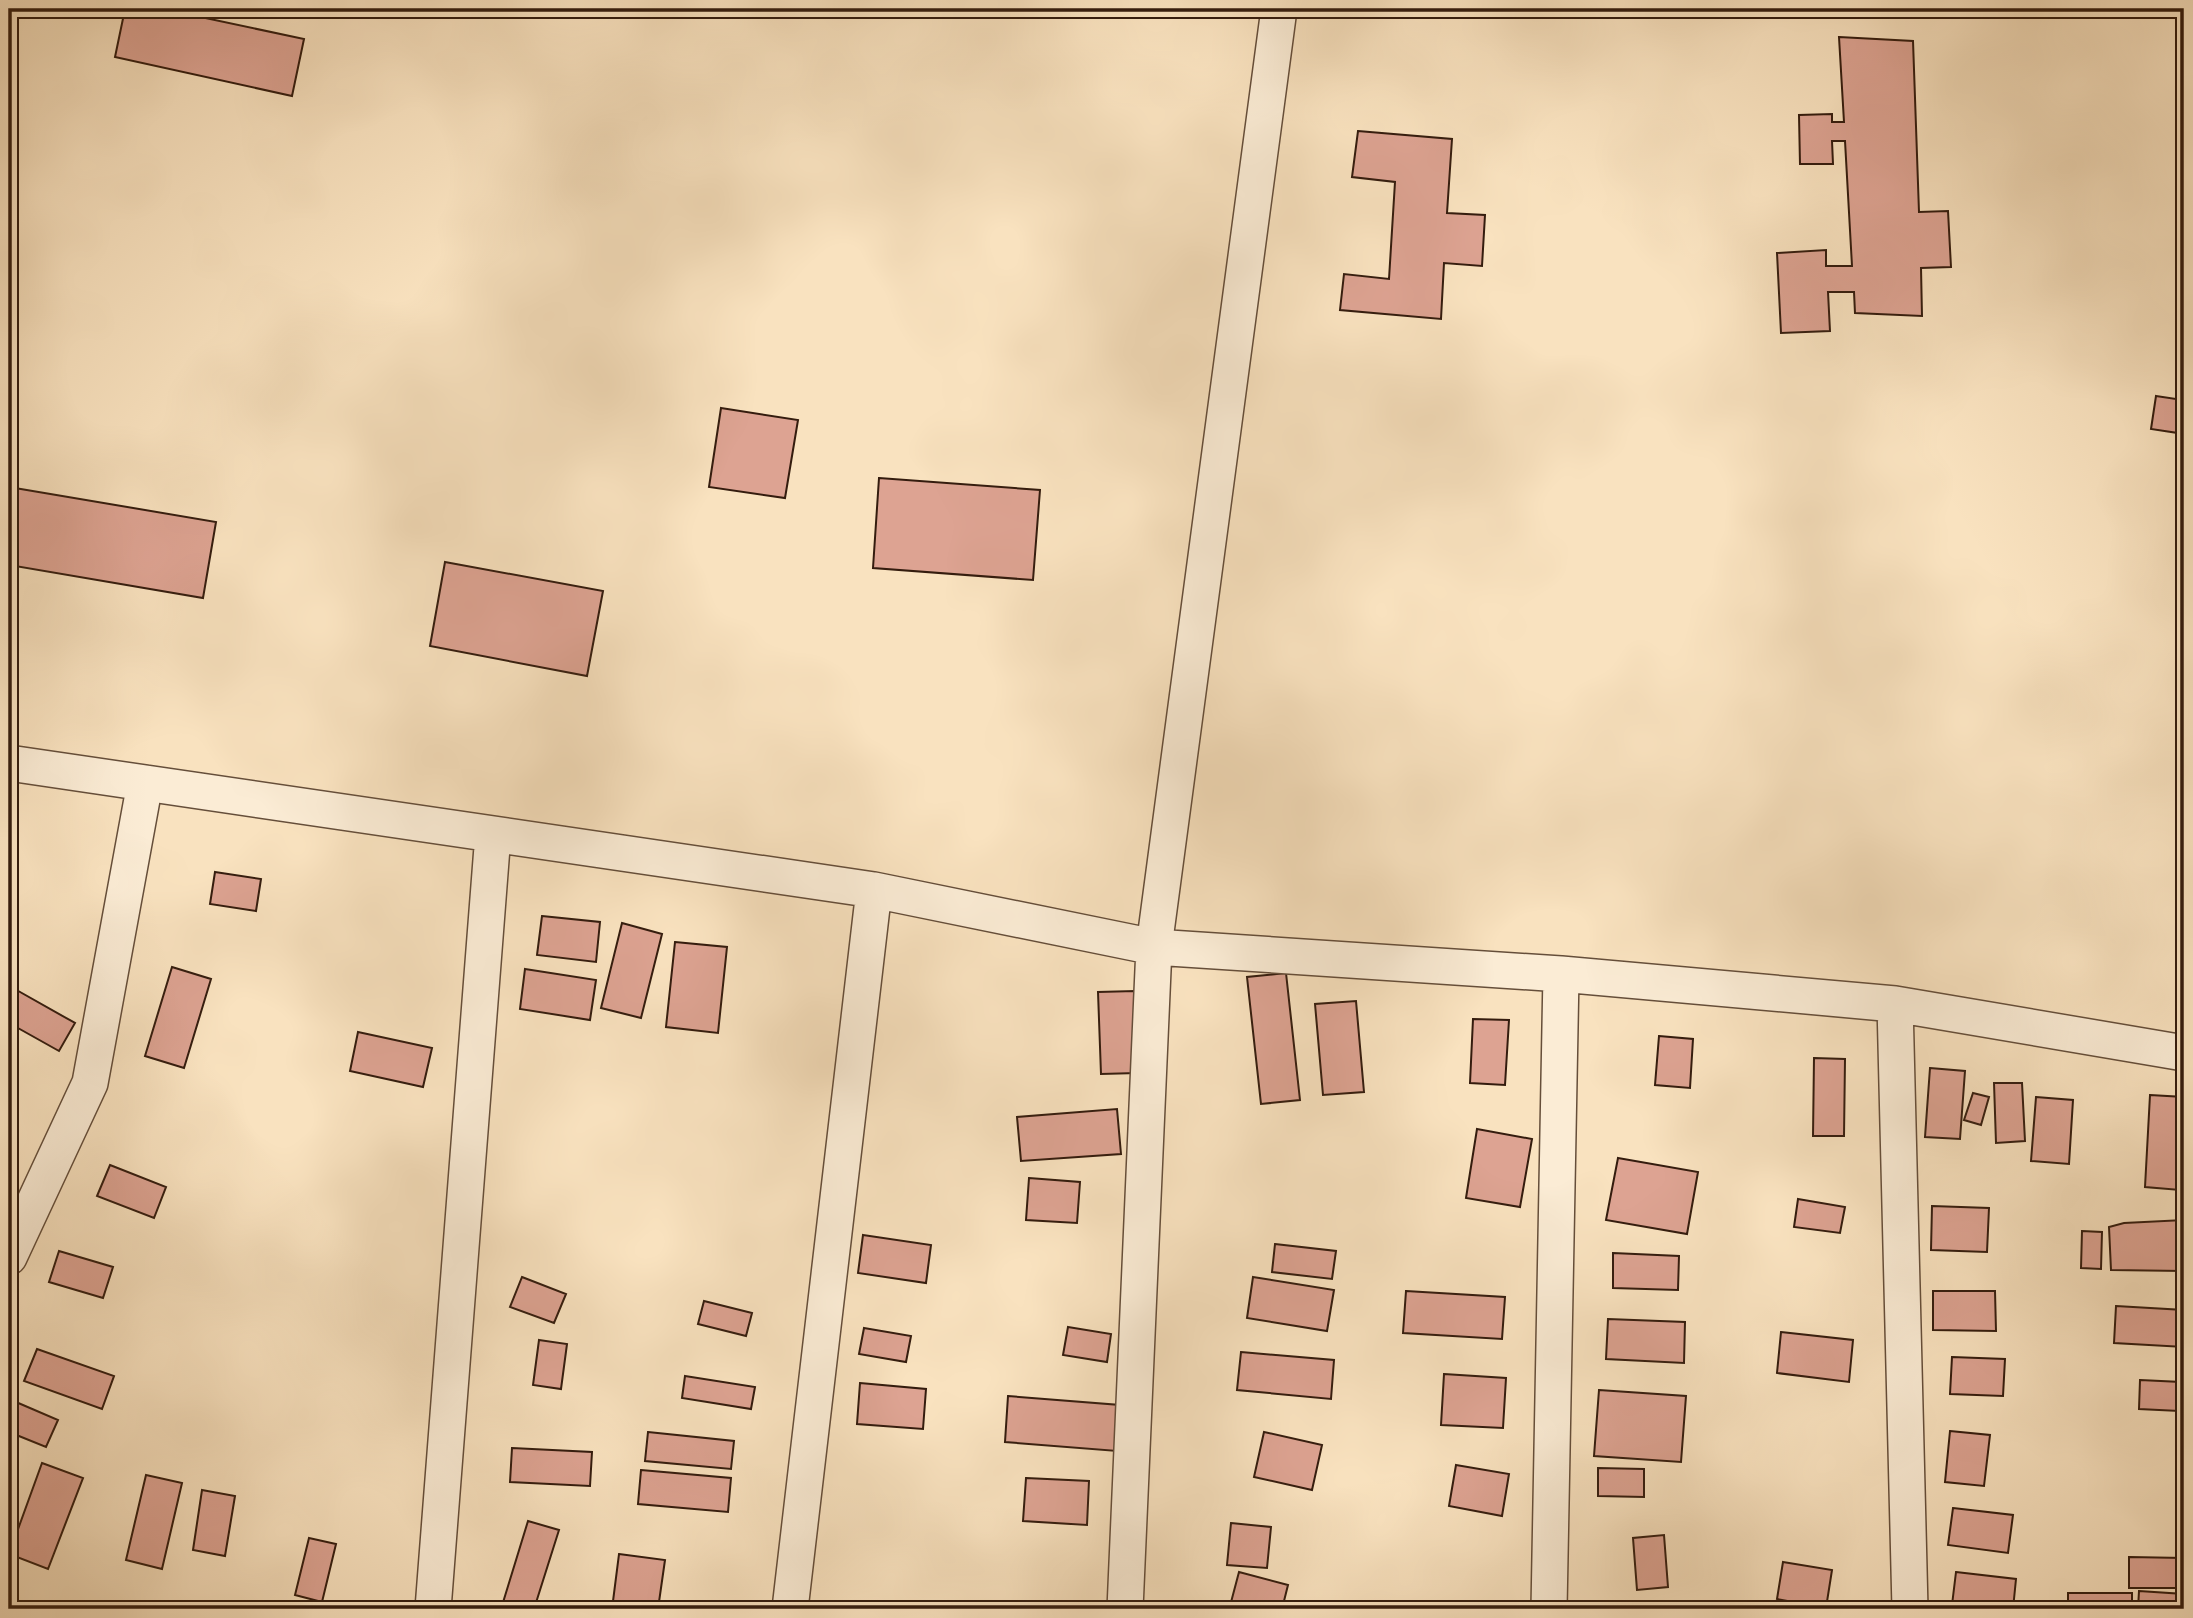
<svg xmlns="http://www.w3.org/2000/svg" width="2193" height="1618" font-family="'Gentium Book Plus',serif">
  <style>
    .building { fill: #dda392; stroke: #341c0e; stroke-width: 2 }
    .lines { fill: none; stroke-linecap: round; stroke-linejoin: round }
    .minor-casing { stroke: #654e3a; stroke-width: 38 }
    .minor { stroke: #fbecd5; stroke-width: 35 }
  </style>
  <rect width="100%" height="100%" fill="#f9e2bf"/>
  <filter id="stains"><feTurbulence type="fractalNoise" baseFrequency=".00286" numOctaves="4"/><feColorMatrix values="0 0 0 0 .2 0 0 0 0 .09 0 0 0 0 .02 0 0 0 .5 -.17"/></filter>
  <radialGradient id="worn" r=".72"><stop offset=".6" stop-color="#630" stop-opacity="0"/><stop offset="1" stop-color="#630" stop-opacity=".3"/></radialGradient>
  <path class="building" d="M125,9H163L304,39L292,96L115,57Z
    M1839,37L1913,41L1919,212L1948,211L1951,267L1921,268L1922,316L1855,313L1854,292H1828L1830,331L1781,333L1777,253L1826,250V266H1852L1845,141H1832L1833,164H1800L1799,115L1832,114V122H1844Z
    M1358,131L1452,139L1447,213L1485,215L1482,266L1444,263L1441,319L1340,310L1344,274L1389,279L1395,182L1352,177Z
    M2156,396L2183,400L2178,433L2151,429Z
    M721,408L798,420L785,498L709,487Z
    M879,478L1040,490L1033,580L873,568Z
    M9,487L216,522L203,598L9,565Z
    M445,562L603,591L587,676L430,646Z
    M215,872L261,879L256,911L210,904Z
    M542,916L600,922L596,962L537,955Z
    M622,923L662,934L641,1018L601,1008Z
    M675,942L727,947L718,1033L666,1027Z
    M172,967L211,979L184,1068L145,1056Z
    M525,969L596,980L590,1020L520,1009Z
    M1286,973L1300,1100L1261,1104L1247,977Z
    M13,988L75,1023L59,1051L9,1023V996Z
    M1135,991L1137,1073L1101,1074L1098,992Z
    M1356,1001L1364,1092L1323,1095L1315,1004Z
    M1473,1019L1509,1020L1505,1085L1470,1083Z
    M358,1032L432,1048L423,1087L350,1071Z
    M1659,1036L1693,1039L1690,1088L1655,1085Z
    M1814,1058L1845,1059L1844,1136H1813Z
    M1930,1068L1965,1071L1960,1139L1925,1137Z
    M1994,1083H2022L2025,1141L1996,1143Z
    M1973,1093L1989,1097L1981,1125L1964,1120Z
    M2150,1095L2184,1097L2180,1190L2145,1187Z
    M2036,1097L2073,1100L2069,1164L2031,1161Z
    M1117,1109L1121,1154L1021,1161L1017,1117Z
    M1477,1129L1532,1139L1520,1207L1466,1198Z
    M1618,1158L1698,1172L1687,1234L1606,1220Z
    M110,1165L166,1187L154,1218L97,1196Z
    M1029,1178L1080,1182L1077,1223L1026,1220Z
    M1798,1199L1845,1207L1840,1233L1794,1227Z
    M1932,1206L1989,1208L1987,1252L1931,1250Z
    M2184,1220L2183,1271L2111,1270L2109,1227L2124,1223Z
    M2082,1231L2102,1232L2101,1269L2081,1268Z
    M863,1235L931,1245L926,1283L858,1273Z
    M1275,1244L1336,1251L1332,1279L1272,1272Z
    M59,1251L113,1267L103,1298L49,1282Z
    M1613,1253L1679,1256L1678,1290L1613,1288Z
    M522,1277L566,1294L554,1323L510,1307Z
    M1253,1277L1334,1290L1327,1331L1247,1318Z
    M1406,1291L1505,1297L1502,1339L1403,1333Z
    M1933,1291H1995L1996,1331L1933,1330Z
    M704,1301L752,1313L746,1336L698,1324Z
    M2116,1306L2184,1310V1347L2114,1343Z
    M1608,1319L1685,1322L1684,1363L1606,1359Z
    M1068,1327L1111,1334L1107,1362L1063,1355Z
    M864,1328L911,1336L906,1362L859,1354Z
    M1781,1332L1853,1340L1849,1382L1777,1373Z
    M539,1340L567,1344L561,1389L533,1385Z
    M37,1349L114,1376L102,1409L24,1381Z
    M1241,1352L1334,1360L1331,1399L1237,1390Z
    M1952,1357L2005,1359L2003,1396L1950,1394Z
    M1444,1374L1506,1378L1503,1428L1441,1425Z
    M685,1376L755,1387L751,1409L682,1398Z
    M2140,1380L2181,1382L2179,1411L2139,1409Z
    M860,1383L926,1389L923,1429L857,1424Z
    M1599,1390L1686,1396L1681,1462L1594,1456Z
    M1008,1396L1120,1405L1117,1451L1005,1442Z
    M9,1399L58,1420L46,1447L9,1432Z
    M1950,1431L1990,1435L1984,1486L1945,1482Z
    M648,1432L734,1441L731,1469L645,1461Z
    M1264,1432L1322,1445L1312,1490L1254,1477Z
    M512,1448L592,1452L590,1486L510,1482Z
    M42,1463L83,1478L48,1569L9,1554Z
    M1456,1465L1509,1474L1502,1516L1449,1506Z
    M1598,1468L1644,1469V1497L1598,1496Z
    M641,1470L731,1478L728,1512L638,1504Z
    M146,1475L182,1483L162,1569L126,1560Z
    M1026,1478L1089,1481L1087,1525L1023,1521Z
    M202,1490L235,1496L225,1556L193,1550Z
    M1953,1508L2013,1515L2008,1553L1948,1545Z
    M528,1521L559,1530L534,1609H501Z
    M1231,1523L1271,1527L1267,1568L1227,1565Z
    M1664,1535L1668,1587L1637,1590L1633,1538Z
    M309,1538L336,1544L322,1602L295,1595Z
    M619,1554L665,1560L658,1609H612Z
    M2129,1557L2184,1558V1588H2129Z
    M1783,1562L1832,1570L1826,1608L1777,1599Z
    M1239,1572L1288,1585L1282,1609H1241L1230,1606Z
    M1956,1572L2016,1579L2013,1609L1952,1605Z
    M2139,1591L2184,1594V1609H2138Z
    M2068,1593H2132V1609H2068Z"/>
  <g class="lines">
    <defs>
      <path id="minor" d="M9,763L874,890L1154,947L1561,974L1895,1004L2184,1053
        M1895,1004L1910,1609
        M9,1257L90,1083L145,783
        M433,1609L493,834
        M790,1609L874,890
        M1125,1609L1154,947L1279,9
        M1549,1609L1561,974"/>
    </defs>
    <use href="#minor" class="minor-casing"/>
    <use href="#minor" class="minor"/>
  </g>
  <rect width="2193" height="1618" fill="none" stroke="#f9e2bf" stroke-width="35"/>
  <rect x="10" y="10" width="2172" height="1597" fill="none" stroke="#341c0e" stroke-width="3.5"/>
  <rect x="18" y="18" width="2158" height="1583" fill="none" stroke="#341c0e" stroke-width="2"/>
  <rect width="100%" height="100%" filter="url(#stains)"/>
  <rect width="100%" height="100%" fill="url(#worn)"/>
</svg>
